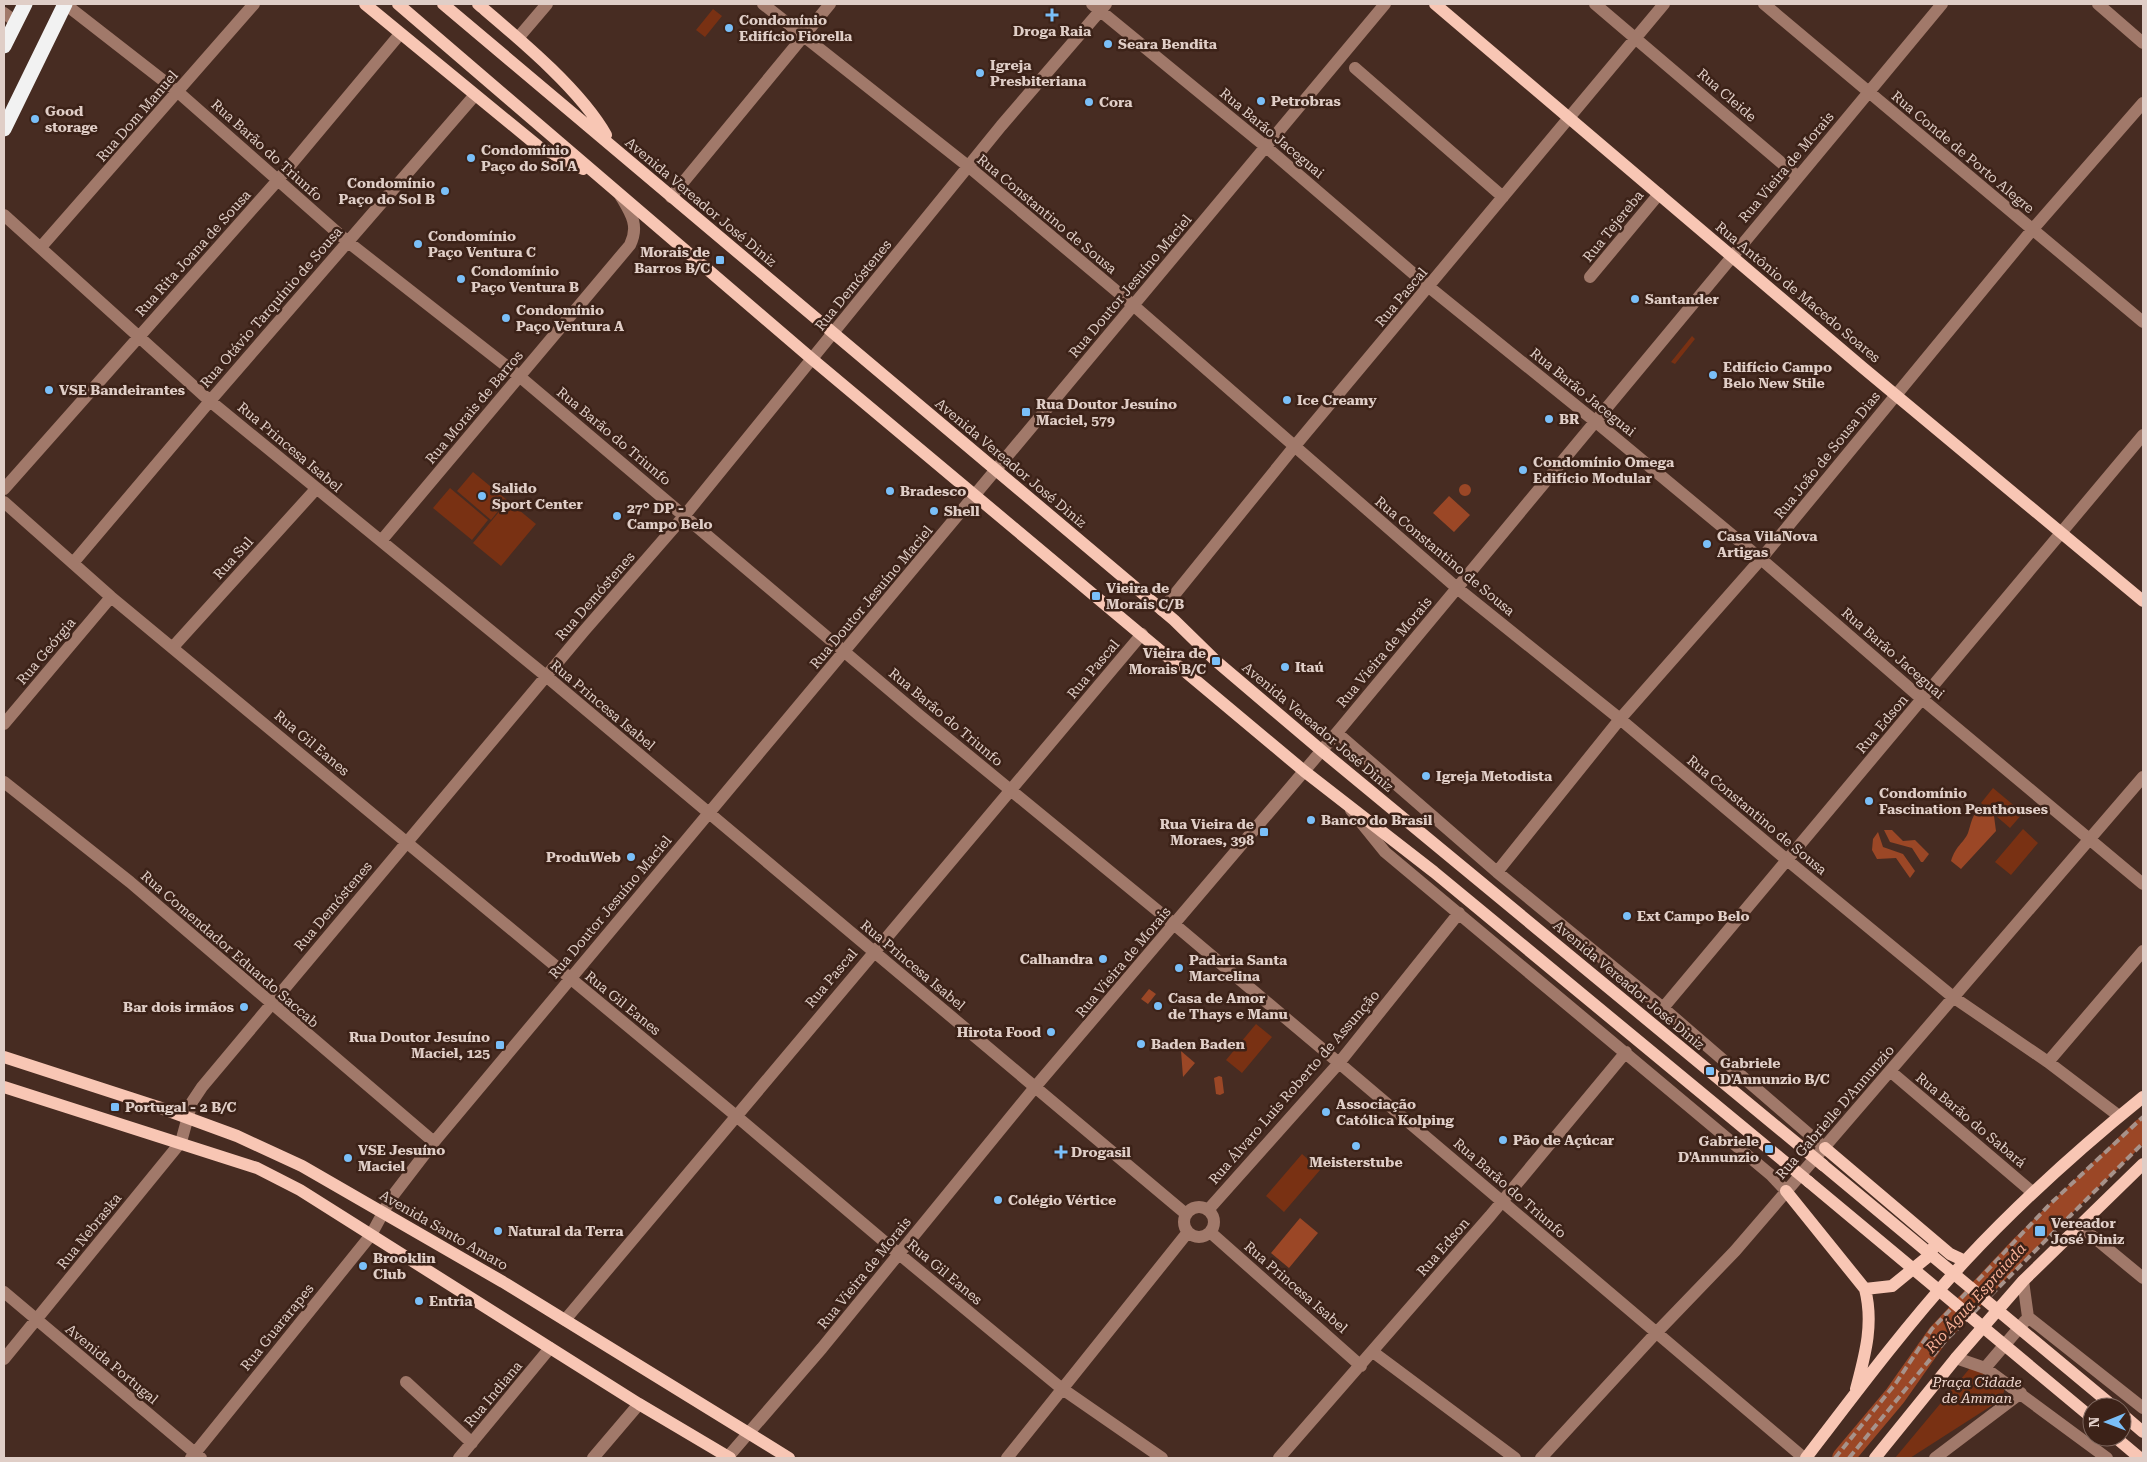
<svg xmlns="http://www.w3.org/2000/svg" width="2147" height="1462" font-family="'Roboto Serif',serif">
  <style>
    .green { fill: #793113 }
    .water { fill: #9b4726 }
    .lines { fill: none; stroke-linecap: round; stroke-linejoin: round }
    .river { stroke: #9b4726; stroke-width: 22 }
    .minor { stroke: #a1796a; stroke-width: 12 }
    .major { stroke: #f8c6b4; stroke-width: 12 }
    .highway { stroke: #f2f2f2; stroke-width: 15 }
    .rail { stroke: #a7928a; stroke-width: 4; stroke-dasharray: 8 4; stroke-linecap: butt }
    .major-bridge { stroke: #f8c6b4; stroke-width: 12 }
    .poi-dot { fill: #7abff8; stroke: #3c2218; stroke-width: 2 }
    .labels { text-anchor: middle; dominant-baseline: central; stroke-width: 5; stroke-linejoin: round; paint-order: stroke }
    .poi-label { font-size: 14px; font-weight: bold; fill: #e0cec7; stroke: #3c2218; text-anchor: start }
    .street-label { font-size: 14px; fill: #e0cec7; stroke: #3c2218 }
    .park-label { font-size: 14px; font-style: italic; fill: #f2d9d0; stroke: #3c2218 }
    .water-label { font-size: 15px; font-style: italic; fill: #f9b298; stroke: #3c2218 }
  </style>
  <rect width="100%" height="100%" fill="#472c22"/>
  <path class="green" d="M713,9L722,16L705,37L696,30Z
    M1692,336L1695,339L1675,364L1671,362Z
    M473,472L507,500L491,520L457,491Z
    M450,488L488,520L472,540L433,508Z
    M508,501L536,524L501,566L473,543Z
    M1993,788L2023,813L2010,828L1981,803Z
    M2023,829L2038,843L2011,875L1995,862Z
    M1256,1024L1272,1037L1242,1073L1226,1060Z
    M1302,1154L1320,1170L1284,1212L1266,1196Z
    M1970,1368L1984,1369L2005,1387L2002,1399L1910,1458H1895Z"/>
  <path class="water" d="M1459 490a6 6 0 1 1 12 0a6 6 0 1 1-12 0Z
    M1449,496L1470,515L1454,532L1433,513Z
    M1985,808L1994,816L1996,831L1961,869L1951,861C1956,845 1963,844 1968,833C1971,824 1971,819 1977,811L1981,813Z
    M1884,830H1892L1903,841L1915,840L1929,854L1923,862H1921L1912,848L1890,842Z
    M1878,832L1883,847L1903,854L1915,871L1910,878L1896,858L1877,859L1872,850L1873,839Z
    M1149,989L1156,994L1148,1004L1141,999Z
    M1181,1051L1195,1063L1183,1077Z
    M1219,1076L1222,1077L1224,1093L1220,1095L1216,1094L1214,1078Z
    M1300,1218L1318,1233L1289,1268L1271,1253Z"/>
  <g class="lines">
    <path class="river" d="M1843,1458L1895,1396L1938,1335L2020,1248L2143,1129"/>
    <path class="minor" d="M65,4L178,92L348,242L519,376L919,715L1175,925L1339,1063L1804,1458
      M763,4L969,167L1133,305L1457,588L1620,719L1787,860L1953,997L2048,1062L2119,1116
      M1092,4L1265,146L1429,287L1596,422L1761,559L1922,699L2143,884
      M1595,4L1798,177
      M1764,4L2143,322
      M2098,4L2143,43
      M4,13L16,22
      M518,38L547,4
      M1355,68L1503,197
      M671,197L830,4
      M4,215L210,401L546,676L1186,1214
      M41,247L254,4
      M1590,277L1659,194
      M4,489L278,180L400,34
      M4,502L111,597L735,1115L899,1254L1061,1388L1162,1458
      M381,541L630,245C640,225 630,212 620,195
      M73,563L210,401L475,95
      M1162,610L1294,447L1664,4
      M173,647L316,489
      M4,724L111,597
      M1337,733L1497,872L1663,1008L1825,1148
      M4,782L130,882L434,1142
      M1351,810L1385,852L1771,1175L1786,1191
      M1497,872L1620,719L1761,559L2032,230L2143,103
      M1663,1008L2143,435
      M2048,1062L2143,951
      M1890,1071L2032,1192
      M1184 1222a15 15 0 1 1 30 0a15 15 0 1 1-30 0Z
      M1208,1210L1339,1063L1459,913
      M2079,1225L2143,1278
      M1210,1232L1361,1366
      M2023,1281L2028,1317L2143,1408
      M4,1292L201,1458
      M565,1320L1142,634
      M1373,1352L1515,1458
      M1956,1358L1985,1368L2107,1458
      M4,1359L181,1142L192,1102L202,1087L584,631L685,515L1001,126L1106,4
      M1985,1368L2025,1321
      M406,1382L472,1443
      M191,1458L371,1235L391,1198L434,1142L1385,4
      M459,1458L550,1348
      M593,1458L639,1404
      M727,1458L822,1348L1036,1086L1340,729L1942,4
      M1007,1458L1188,1232
      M1279,1458L1490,1216L1626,1052
      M1541,1458L1656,1333L1735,1251L2143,777
      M1935,1458L2021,1393"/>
    <path class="major" d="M365,4L539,147L583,169
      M398,4L812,359L1304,771L1434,872L1809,1182
      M443,4L1174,620L1216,661L1322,751L1823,1165
      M478,4C518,38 580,89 606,135
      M1435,4L1862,367L2143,601
      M4,1057L158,1107L237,1136L302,1166L503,1282L789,1458
      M4,1087L257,1168L300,1190L639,1404L730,1458
      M1825,1148L1950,1254L1965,1261
      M1786,1191L1865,1289C1874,1324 1865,1355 1856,1389
      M1865,1289L1892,1286L1930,1255L1934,1246
      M2122,1414L2143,1432
      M2115,1437L2140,1458
      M1806,1458C1857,1391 1908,1323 1965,1261C2020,1202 2080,1148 2143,1097
      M1875,1458L1956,1358L2023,1281L2143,1164"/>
    <path class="highway" d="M4,46L25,4
      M4,129L65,4"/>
    <path class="rail" d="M1835,1458L1896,1383L1932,1329L2049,1205L2143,1117
      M1849,1458L1946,1340L2143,1143"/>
    <path class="major-bridge" d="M1823,1165L2114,1407
      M1809,1182L2092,1418"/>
  </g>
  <g class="poi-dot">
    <path d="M1049.5 7.5h5v5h5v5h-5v5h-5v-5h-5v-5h5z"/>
    <circle cx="729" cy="28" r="5"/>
    <circle cx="1108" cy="44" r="5"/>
    <circle cx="980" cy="73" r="5"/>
    <circle cx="1261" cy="101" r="5"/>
    <circle cx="1089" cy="102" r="5"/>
    <circle cx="35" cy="119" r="5"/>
    <circle cx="471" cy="158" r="5"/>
    <circle cx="445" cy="191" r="5"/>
    <circle cx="418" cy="244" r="5"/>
    <rect x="715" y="255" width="10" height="10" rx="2.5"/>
    <circle cx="461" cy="279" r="5"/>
    <circle cx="1635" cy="299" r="5"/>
    <circle cx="506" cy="318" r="5"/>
    <circle cx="1713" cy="375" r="5"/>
    <circle cx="49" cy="390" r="5"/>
    <circle cx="1287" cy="400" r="5"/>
    <rect x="1021" y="407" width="10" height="10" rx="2.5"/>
    <circle cx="1549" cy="419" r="5"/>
    <circle cx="1523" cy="470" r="5"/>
    <circle cx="890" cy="491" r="5"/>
    <circle cx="482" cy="496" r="5"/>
    <circle cx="934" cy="511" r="5"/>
    <circle cx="617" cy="516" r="5"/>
    <circle cx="1707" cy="544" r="5"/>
    <rect x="1091" y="591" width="10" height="10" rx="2.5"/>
    <rect x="1211" y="656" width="10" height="10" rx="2.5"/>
    <circle cx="1285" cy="667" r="5"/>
    <circle cx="1426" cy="776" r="5"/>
    <circle cx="1869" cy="801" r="5"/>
    <circle cx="1311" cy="820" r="5"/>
    <rect x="1259" y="827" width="10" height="10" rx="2.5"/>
    <circle cx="631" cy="857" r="5"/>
    <circle cx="1627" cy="916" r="5"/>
    <circle cx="1103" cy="959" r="5"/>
    <circle cx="1179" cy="968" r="5"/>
    <circle cx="1158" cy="1006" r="5"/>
    <circle cx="244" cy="1007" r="5"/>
    <circle cx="1051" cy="1032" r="5"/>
    <circle cx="1141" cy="1044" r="5"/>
    <rect x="495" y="1040" width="10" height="10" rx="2.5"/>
    <rect x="1705" y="1066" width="10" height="10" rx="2.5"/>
    <rect x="110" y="1102" width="10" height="10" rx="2.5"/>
    <circle cx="1326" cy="1112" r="5"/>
    <circle cx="1503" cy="1140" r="5"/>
    <circle cx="1356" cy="1146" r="5"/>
    <rect x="1764" y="1144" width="10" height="10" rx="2.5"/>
    <path d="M1058.5 1144.5h5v5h5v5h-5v5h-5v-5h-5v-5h5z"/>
    <circle cx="348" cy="1158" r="5"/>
    <circle cx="998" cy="1200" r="5"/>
    <circle cx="498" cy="1231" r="5"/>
    <rect x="2034" y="1225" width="12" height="12" rx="2.5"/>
    <circle cx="363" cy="1266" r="5"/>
    <circle cx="419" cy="1301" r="5"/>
  </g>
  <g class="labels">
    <g class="poi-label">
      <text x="739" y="20">Condomínio<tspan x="739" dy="16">Edifício Fiorella</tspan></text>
      <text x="1052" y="31" text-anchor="middle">Droga Raia</text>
      <text x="1118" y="44">Seara Bendita</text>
      <text x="990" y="65">Igreja<tspan x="990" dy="16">Presbiteriana</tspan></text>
      <text x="1271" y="101">Petrobras</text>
      <text x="1099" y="102">Cora</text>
      <text x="45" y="111">Good<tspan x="45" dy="16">storage</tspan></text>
      <text x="481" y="150">Condomínio<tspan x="481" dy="16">Paço do Sol A</tspan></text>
      <text x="435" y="183" text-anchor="end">Condomínio<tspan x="435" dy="16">Paço do Sol B</tspan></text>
      <text x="428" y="236">Condomínio<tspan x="428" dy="16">Paço Ventura C</tspan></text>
      <text x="710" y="252" text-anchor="end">Morais de<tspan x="710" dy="16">Barros B/C</tspan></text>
      <text x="471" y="271">Condomínio<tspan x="471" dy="16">Paço Ventura B</tspan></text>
      <text x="1645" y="299">Santander</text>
      <text x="516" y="310">Condomínio<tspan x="516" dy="16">Paço Ventura A</tspan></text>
      <text x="1723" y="367">Edifício Campo<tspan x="1723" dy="16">Belo New Stile</tspan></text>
      <text x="59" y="390">VSE Bandeirantes</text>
      <text x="1297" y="400">Ice Creamy</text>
      <text x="1036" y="404">Rua Doutor Jesuíno<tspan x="1036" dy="16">Maciel, 579</tspan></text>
      <text x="1559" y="419">BR</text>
      <text x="1533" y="462">Condomínio Omega<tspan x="1533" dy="16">Edifício Modular</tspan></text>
      <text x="492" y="488">Salido<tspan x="492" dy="16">Sport Center</tspan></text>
      <text x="900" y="491">Bradesco</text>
      <text x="627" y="508">27° DP -<tspan x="627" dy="16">Campo Belo</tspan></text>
      <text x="944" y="511">Shell</text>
      <text x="1717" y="536">Casa VilaNova<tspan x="1717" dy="16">Artigas</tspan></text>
      <text x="1106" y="588">Vieira de<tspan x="1106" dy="16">Morais C/B</tspan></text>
      <text x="1206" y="653" text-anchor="end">Vieira de<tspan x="1206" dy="16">Morais B/C</tspan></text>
      <text x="1295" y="667">Itaú</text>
      <text x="1436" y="776">Igreja Metodista</text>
      <text x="1879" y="793">Condomínio<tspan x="1879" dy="16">Fascination Penthouses</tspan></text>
      <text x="1321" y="820">Banco do Brasil</text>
      <text x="1254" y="824" text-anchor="end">Rua Vieira de<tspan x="1254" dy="16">Moraes, 398</tspan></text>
      <text x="621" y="857" text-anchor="end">ProduWeb</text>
      <text x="1637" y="916">Ext Campo Belo</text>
      <text x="1093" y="959" text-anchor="end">Calhandra</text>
      <text x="1189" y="960">Padaria Santa<tspan x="1189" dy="16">Marcelina</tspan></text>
      <text x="1168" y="998">Casa de Amor<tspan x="1168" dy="16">de Thays e Manu</tspan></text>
      <text x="234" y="1007" text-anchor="end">Bar dois irmãos</text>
      <text x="1041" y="1032" text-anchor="end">Hirota Food</text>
      <text x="490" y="1037" text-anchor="end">Rua Doutor Jesuíno<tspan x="490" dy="16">Maciel, 125</tspan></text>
      <text x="1151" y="1044">Baden Baden</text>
      <text x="1720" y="1063">Gabriele<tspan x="1720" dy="16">D'Annunzio B/C</tspan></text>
      <text x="1336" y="1104">Associação<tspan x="1336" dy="16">Católica Kolping</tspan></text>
      <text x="125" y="1107">Portugal - 2 B/C</text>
      <text x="1513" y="1140">Pão de Açúcar</text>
      <text x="1759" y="1141" text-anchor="end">Gabriele<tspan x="1759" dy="16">D'Annunzio</tspan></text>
      <text x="358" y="1150">VSE Jesuíno<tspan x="358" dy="16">Maciel</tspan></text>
      <text x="1071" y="1152">Drogasil</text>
      <text x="1356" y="1162" text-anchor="middle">Meisterstube</text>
      <text x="1008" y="1200">Colégio Vértice</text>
      <text x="2051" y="1223">Vereador<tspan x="2051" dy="16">José Diniz</tspan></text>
      <text x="508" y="1231">Natural da Terra</text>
      <text x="373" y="1258">Brooklin<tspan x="373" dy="16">Club</tspan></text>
      <text x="429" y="1301">Entria</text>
    </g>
    <g class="street-label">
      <text transform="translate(1727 95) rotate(41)">Rua Cleide</text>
      <text transform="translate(137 116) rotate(-49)">Rua Dom Manuel</text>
      <text transform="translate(1272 133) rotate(40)">Rua Barão Jaceguai</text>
      <text transform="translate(267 150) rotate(42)">Rua Barão do Triunfo</text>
      <text transform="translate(1963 152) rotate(40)">Rua Conde de Porto Alegre</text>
      <text transform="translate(1786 167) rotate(-50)">Rua Vieira de Morais</text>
      <text transform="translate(701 202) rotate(40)">Avenida Vereador José Diniz</text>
      <text transform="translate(1047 214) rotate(40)">Rua Constantino de Sousa</text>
      <text transform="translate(1613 226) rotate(-51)">Rua Tejereba</text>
      <text transform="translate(193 253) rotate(-48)">Rua Rita Joana de Sousa</text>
      <text transform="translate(853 285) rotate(-51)">Rua Demóstenes</text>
      <text transform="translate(1130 286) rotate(-50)">Rua Doutor Jesuíno Maciel</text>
      <text transform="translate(1798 292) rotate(40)">Rua Antônio de Macedo Soares</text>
      <text transform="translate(1401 297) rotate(-50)">Rua Pascal</text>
      <text transform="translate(271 307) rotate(-49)">Rua Otávio Tarquínio de Sousa</text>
      <text transform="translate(1583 392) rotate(39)">Rua Barão Jaceguai</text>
      <text transform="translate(474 407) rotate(-50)">Rua Morais de Barros</text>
      <text transform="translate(614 436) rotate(40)">Rua Barão do Triunfo</text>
      <text transform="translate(290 447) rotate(40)">Rua Princesa Isabel</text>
      <text transform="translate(1827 455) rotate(-51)">Rua João de Sousa Dias</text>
      <text transform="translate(1011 463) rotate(40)">Avenida Vereador José Diniz</text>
      <text transform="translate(1445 556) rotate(40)">Rua Constantino de Sousa</text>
      <text transform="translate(233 558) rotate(-48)">Rua Sul</text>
      <text transform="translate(595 596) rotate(-49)">Rua Demóstenes</text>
      <text transform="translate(871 597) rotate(-50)">Rua Doutor Jesuíno Maciel</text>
      <text transform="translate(46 651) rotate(-50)">Rua Geórgia</text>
      <text transform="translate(1384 652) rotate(-50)">Rua Vieira de Morais</text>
      <text transform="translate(1893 653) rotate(41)">Rua Barão Jaceguai</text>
      <text transform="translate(1093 669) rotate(-50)">Rua Pascal</text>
      <text transform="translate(603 705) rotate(40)">Rua Princesa Isabel</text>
      <text transform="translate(946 717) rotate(40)">Rua Barão do Triunfo</text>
      <text transform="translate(1882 724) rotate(-50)">Rua Edson</text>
      <text transform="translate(1318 727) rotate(40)">Avenida Vereador José Diniz</text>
      <text transform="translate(312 743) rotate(40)">Rua Gil Eanes</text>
      <text transform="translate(1757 815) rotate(40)">Rua Constantino de Sousa</text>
      <text transform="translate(333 906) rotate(-50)">Rua Demóstenes</text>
      <text transform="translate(610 907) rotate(-50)">Rua Doutor Jesuíno Maciel</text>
      <text transform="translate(230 949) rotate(41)">Rua Comendador Eduardo Saccab</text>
      <text transform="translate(1123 962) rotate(-50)">Rua Vieira de Morais</text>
      <text transform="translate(913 965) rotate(40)">Rua Princesa Isabel</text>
      <text transform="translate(831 978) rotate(-50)">Rua Pascal</text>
      <text transform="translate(1629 985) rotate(40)">Avenida Vereador José Diniz</text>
      <text transform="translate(623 1003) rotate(39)">Rua Gil Eanes</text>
      <text transform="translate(1294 1087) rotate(-49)">Rua Álvaro Luis Roberto de Assunção</text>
      <text transform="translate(1835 1112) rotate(-49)">Rua Gabrielle D'Annunzio</text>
      <text transform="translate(1971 1120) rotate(40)">Rua Barão do Sabará</text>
      <text transform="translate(1510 1188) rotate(41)">Rua Barão do Triunfo</text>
      <text transform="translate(444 1230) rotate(30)">Avenida Santo Amaro</text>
      <text transform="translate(89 1231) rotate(-51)">Rua Nebraska</text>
      <text transform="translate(1443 1247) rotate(-49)">Rua Edson</text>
      <text transform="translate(945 1272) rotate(40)">Rua Gil Eanes</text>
      <text transform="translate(864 1273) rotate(-51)">Rua Vieira de Morais</text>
      <text transform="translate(1296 1287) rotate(41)">Rua Princesa Isabel</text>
      <text transform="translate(277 1327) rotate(-51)">Rua Guararapes</text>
      <text transform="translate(112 1364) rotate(40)">Avenida Portugal</text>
      <text transform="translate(493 1394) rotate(-50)">Rua Indiana</text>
    </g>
    <g class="park-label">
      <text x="1977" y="1382">Praça Cidade<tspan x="1977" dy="16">de Amman</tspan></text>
    </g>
    <g class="water-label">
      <text transform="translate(1976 1298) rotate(-48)">Rio Água Espraiada</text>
    </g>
  </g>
  <rect width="2147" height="1462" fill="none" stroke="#e0cec7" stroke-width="10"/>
  <g transform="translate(2107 1422) rotate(269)"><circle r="24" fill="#3c2218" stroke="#7e675e"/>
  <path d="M0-4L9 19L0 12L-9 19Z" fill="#7abff8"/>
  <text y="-8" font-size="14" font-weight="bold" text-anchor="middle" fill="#e0cec7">N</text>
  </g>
</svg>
